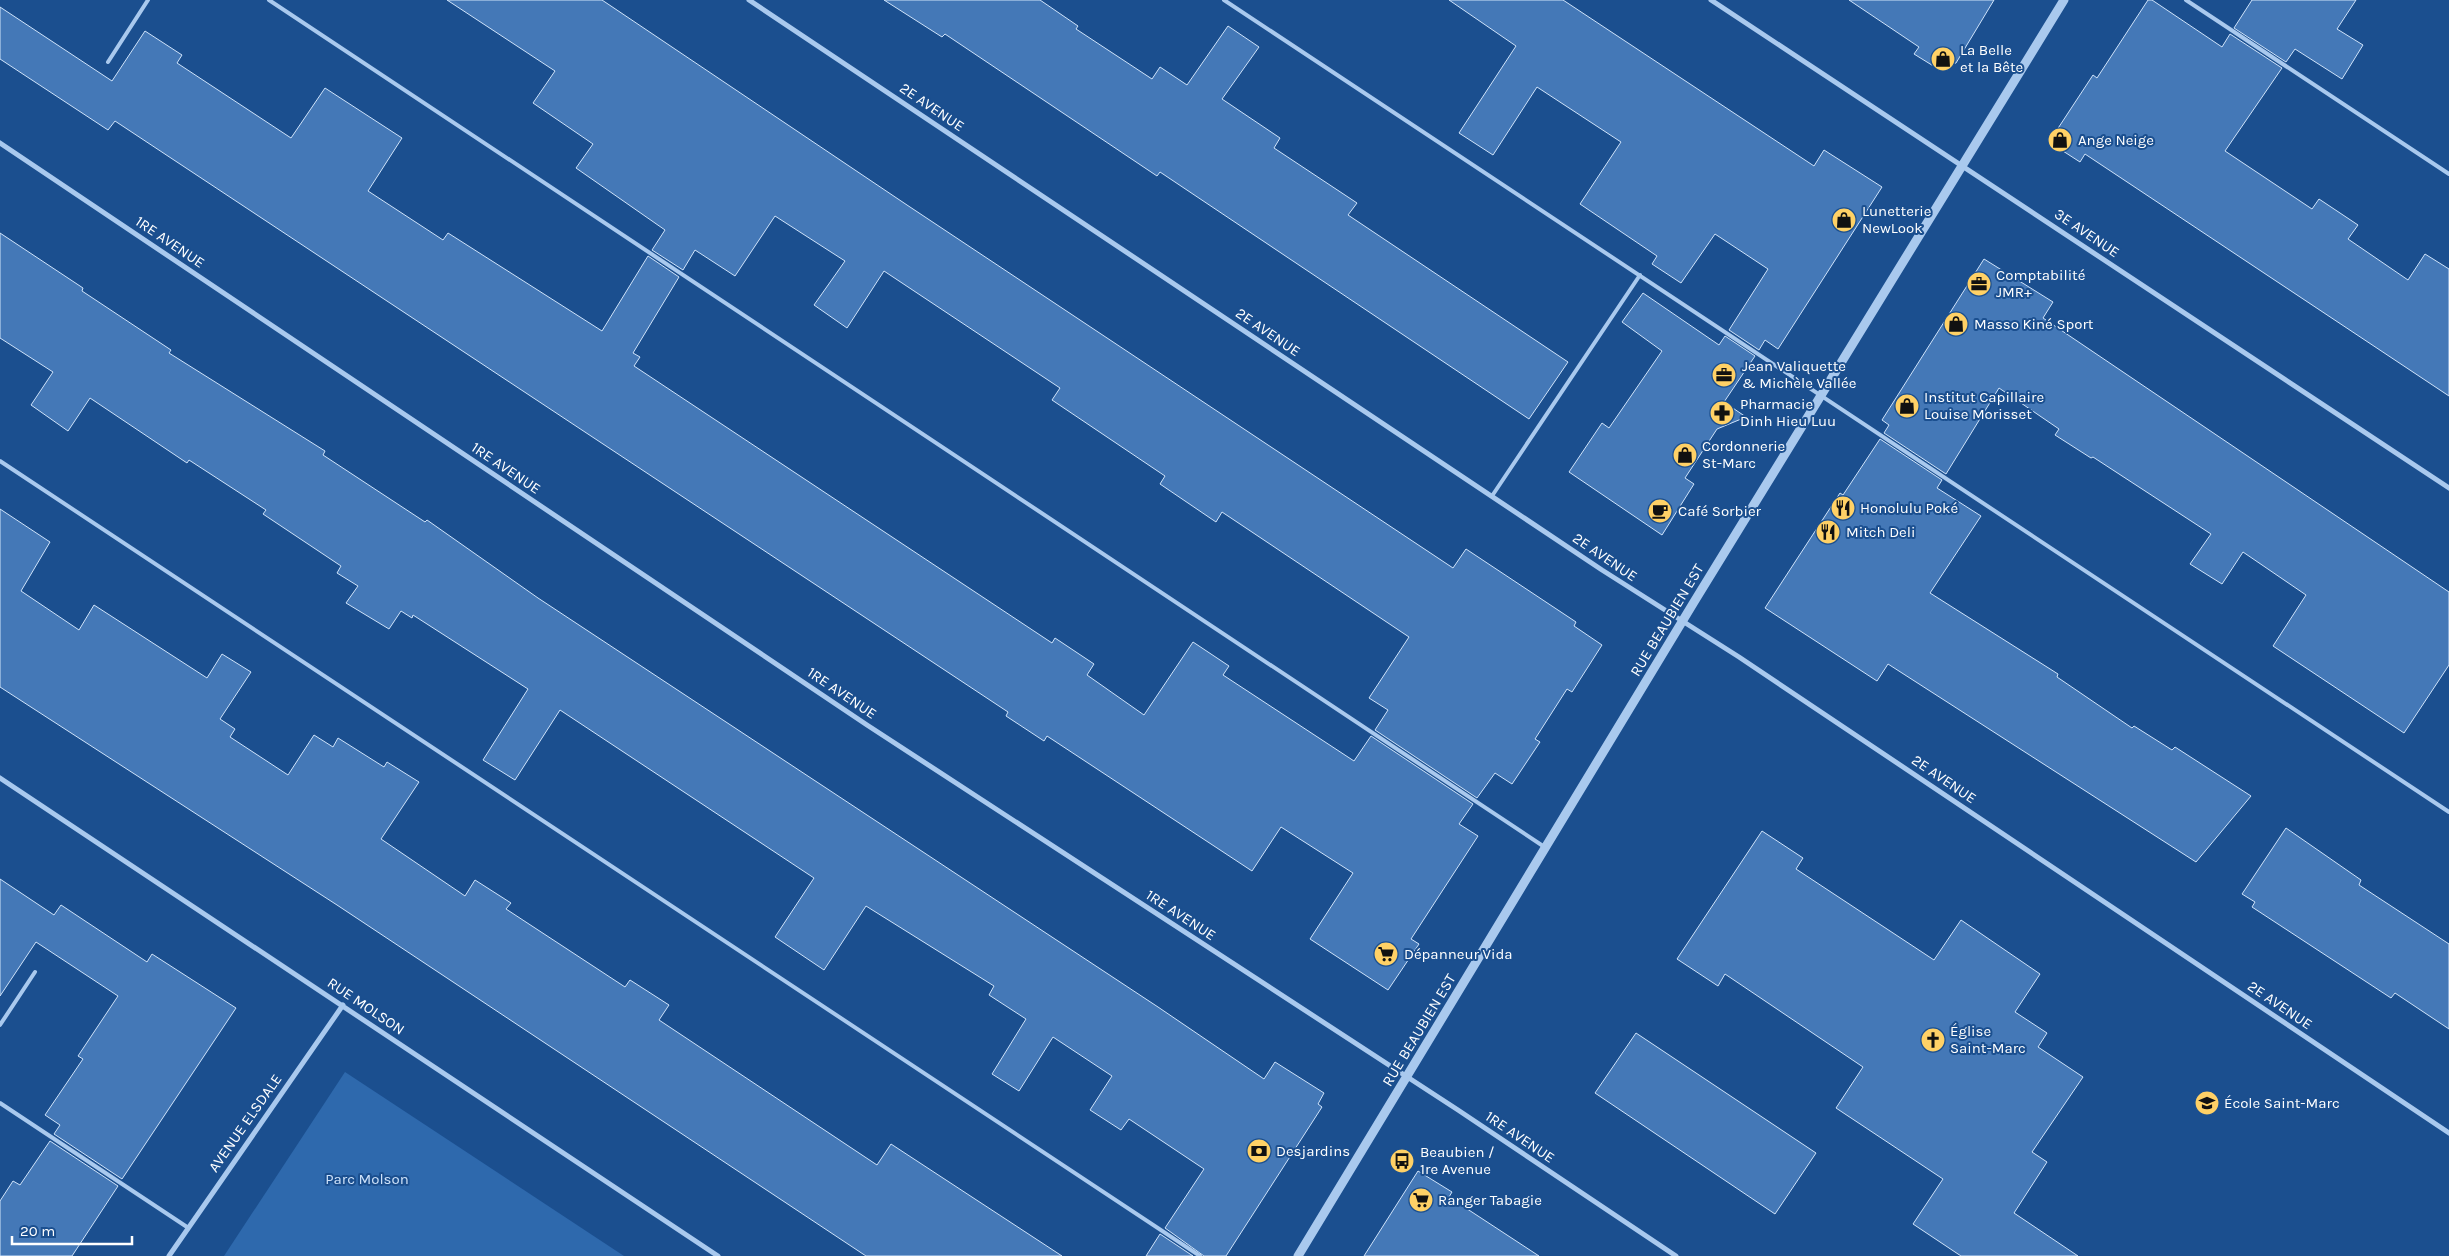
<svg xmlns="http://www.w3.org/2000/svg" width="2449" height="1256" font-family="Karla,sans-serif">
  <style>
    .green { fill: #2e69ad }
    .building { fill: #4478b7; stroke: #cfe3fa }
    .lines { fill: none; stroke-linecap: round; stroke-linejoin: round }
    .service { stroke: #a9c9ee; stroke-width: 4 }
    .minor { stroke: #a9c9ee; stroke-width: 5 }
    .tertiary { stroke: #a9c9ee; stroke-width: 9 }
    .labels { text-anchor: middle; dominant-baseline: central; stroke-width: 4; stroke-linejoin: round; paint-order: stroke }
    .poi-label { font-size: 15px; fill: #fff; stroke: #1b4f8f; text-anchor: start }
    .street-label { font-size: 15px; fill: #fff; stroke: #1b4f8f }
    .park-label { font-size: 15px; fill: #cfe3fa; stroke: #1b4f8f }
  </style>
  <rect width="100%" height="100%" fill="#1b4f8f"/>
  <path class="green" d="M345,1072L624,1256H224Z"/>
  <path class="building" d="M447,0H602L907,205L1453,568L1466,549L1576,622L1574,626L1602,645L1572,692L1567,689L1535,739L1540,742L1512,784L1495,773L1477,798L1375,730L1388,710L1369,698L1409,637L1222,512L1216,522L1160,484L1165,476L1052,400L1060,388L884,271L847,328L814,305L845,261L775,216L735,276L695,250L683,270L652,250L665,230L576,168L593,144L533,103L555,71Z
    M884,0H1040L1078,26L1076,29L1152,79L1160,67L1187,85L1228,26L1259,47L1222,99L1280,138L1274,148L1357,203L1348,215L1568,362L1529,419L1160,172L1157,176L945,34L942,37Z
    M1449,0H1563L1814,166L1824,150L1882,187L1778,349L1765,340L1759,350L1729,330L1768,269L1715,234L1681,283L1652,264L1657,256L1580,204L1621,142L1537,87L1493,155L1459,133L1516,46Z
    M1849,0H1994L1956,63L1935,67L1914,54L1919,47Z
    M2148,0H2152L2222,47L2230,34L2282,68L2225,151L2312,209L2319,199L2358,225L2348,239L2408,280L2425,254L2449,269V396L2085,154L2080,162L2049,142L2093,75L2097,78Z
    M2252,0H2356L2337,29L2363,45L2342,79L2295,49L2286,62L2234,28Z
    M0,7L112,81L145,31L182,55L177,63L291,138L325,88L402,138L368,191L443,240L448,233L602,331L648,256L679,277L633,353L640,357L634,366L1052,643L1055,638L1094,664L1087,675L1144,715L1193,642L1229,666L1223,675L1354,761L1371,736L1473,804L1459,824L1478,836L1411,939L1419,944L1388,990L1310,939L1353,873L1281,827L1252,871L1047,736L1044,741L1006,716L1008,712L115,121L108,130L0,59Z
    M0,233L83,288L82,291L171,350L169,353L325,451L323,455L425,522L427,520L538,598L1158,1007L1264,1079L1275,1062L1324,1093L1318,1104L1322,1107L1226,1256H1204L1165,1228L1204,1169L1129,1119L1121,1130L1090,1110L1112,1076L1053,1037L1019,1091L992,1074L1026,1019L989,995L994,986L866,906L824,970L775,937L814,878L560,710L515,780L483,760L528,689L413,615L412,618L401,611L389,629L346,603L358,586L337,573L341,566L263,514L266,510L189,460L187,463L90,398L68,431L31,405L53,372L0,338Z
    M1984,259L2053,302L2043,318L2449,592V665L2404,733L2273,646L2306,595L2243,552L2222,584L2190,564L2211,534L2093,457L2091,458L2055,435L2059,429L1999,388L1946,474L1884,433L1889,425L1882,420Z
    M1643,293L1719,345L1725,336L1755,356L1724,402L1746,417L1717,429L1685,478L1694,484L1662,535L1569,472L1602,423L1609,428L1662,351L1622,322Z
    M1880,439L1942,480L1937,488L1981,516L1930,593L2058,674L2057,677L2132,728L2134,726L2172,750L2175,747L2251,796L2196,862L1888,664L1877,681L1765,608L1840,493L1843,495Z
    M0,509L50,542L21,591L79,630L94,605L207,678L222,654L251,672L220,719L235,729L230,737L288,775L314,735L333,747L338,738L384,767L387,762L419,782L381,839L465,896L475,880L511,903L506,909L625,987L630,980L669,1005L659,1020L877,1165L891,1144L1062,1256H866L337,905L0,687Z
    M2286,828L2361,880L2359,885L2449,944V1029L2395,993L2391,998L2252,907L2255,902L2242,894Z
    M1762,831L1803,858L1796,869L1934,960L1961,920L2040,974L2015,1012L2047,1033L2038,1047L2083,1077L2032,1152L2047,1162L2014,1213L2078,1256H1961L1913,1224L1943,1179L1836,1108L1863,1067L1725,974L1718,986L1677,959Z
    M0,879L54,915L61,905L147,962L152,954L236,1008L122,1179L54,1134L60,1125L45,1115L83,1059L78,1056L118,996L36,942L0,996Z
    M1636,1033L1816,1153L1775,1214L1595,1093Z
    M50,1141L118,1186L72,1256H0V1201L13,1181L20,1185Z
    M1418,1171L1452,1192L1449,1197L1539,1256H1364Z
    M1160,1234L1193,1256H1146Z"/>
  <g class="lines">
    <path class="service" d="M269,0L1546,848
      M1224,0L2449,812
      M2186,0L2449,174
      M108,62L148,0
      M0,461L1200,1256
      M1492,496L1640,275
      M0,1025L35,972
      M0,1103L187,1227"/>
    <path class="minor" d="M749,0L1602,570L1739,657L2449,1133
      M1711,0L2449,488
      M0,143L867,725L1458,1110L1676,1256
      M0,778L718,1256
      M169,1256L343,1005"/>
    <path class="tertiary" d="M1298,1256L1694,602L2064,0"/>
  </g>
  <defs>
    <symbol id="shop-disc" viewBox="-11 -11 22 22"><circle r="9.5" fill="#ffd166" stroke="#1b4f8f"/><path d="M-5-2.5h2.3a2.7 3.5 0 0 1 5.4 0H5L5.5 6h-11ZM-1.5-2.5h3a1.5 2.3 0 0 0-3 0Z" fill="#111"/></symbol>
    <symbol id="office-disc" viewBox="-11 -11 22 22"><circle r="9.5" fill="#ffd166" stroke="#1b4f8f"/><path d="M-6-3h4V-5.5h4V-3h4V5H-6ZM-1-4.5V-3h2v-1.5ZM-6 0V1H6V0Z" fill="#111"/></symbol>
    <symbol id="pharmacy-disc" viewBox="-11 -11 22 22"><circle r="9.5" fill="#ffd166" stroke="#1b4f8f"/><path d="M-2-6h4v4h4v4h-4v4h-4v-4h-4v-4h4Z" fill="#111"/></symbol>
    <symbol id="restaurant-disc" viewBox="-11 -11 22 22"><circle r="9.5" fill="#ffd166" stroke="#1b4f8f"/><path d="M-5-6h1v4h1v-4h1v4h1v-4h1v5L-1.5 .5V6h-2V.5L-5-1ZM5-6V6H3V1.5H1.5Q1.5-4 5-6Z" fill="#111"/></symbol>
    <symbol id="cafe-disc" viewBox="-11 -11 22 22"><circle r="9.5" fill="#ffd166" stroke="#1b4f8f"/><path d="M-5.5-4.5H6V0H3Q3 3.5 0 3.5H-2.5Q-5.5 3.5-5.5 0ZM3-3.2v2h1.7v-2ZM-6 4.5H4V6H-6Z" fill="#111"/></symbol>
    <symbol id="supermarket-disc" viewBox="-11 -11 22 22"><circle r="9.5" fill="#ffd166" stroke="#1b4f8f"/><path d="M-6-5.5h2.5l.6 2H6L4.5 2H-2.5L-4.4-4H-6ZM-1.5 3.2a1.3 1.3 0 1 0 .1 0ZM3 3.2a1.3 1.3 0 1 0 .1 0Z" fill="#111"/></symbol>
    <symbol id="church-disc" viewBox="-11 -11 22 22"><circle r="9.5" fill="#ffd166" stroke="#1b4f8f"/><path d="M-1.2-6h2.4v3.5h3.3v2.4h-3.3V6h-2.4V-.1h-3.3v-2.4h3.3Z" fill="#111"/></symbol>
    <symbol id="school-disc" viewBox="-11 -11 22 22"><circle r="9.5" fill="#ffd166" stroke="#1b4f8f"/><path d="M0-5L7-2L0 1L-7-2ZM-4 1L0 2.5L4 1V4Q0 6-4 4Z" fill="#111"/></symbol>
    <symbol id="bank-disc" viewBox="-11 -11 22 22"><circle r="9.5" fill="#ffd166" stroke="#1b4f8f"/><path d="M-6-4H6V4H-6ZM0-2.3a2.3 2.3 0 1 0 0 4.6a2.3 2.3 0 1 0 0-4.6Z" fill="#111"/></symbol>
    <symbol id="bus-disc" viewBox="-11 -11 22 22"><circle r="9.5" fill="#ffd166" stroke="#1b4f8f"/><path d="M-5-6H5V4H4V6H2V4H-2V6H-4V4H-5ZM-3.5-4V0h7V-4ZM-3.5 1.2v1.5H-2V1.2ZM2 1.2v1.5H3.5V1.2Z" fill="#111"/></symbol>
  </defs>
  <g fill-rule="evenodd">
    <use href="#shop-disc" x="1929" y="45" width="28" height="28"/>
    <use href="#shop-disc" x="2046" y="126" width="28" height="28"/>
    <use href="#shop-disc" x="1830" y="206" width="28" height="28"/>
    <use href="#office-disc" x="1965" y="270" width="28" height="28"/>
    <use href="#shop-disc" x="1942" y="310" width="28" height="28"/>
    <use href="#office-disc" x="1710" y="361" width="28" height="28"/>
    <use href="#shop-disc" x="1893" y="392" width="28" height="28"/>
    <use href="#pharmacy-disc" x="1708" y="399" width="28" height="28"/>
    <use href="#shop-disc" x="1671" y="441" width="28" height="28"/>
    <use href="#restaurant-disc" x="1829" y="494" width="28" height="28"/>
    <use href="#cafe-disc" x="1646" y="497" width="28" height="28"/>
    <use href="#restaurant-disc" x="1814" y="518" width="28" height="28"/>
    <use href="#supermarket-disc" x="1372" y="940" width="28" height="28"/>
    <use href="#church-disc" x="1919" y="1026" width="28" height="28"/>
    <use href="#school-disc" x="2193" y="1089" width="28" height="28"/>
    <use href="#bank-disc" x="1245" y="1137" width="28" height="28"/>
    <use href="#bus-disc" x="1388" y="1147" width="28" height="28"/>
    <use href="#supermarket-disc" x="1407" y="1186" width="28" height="28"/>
  </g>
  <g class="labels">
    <g class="poi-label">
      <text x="1960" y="50">La Belle<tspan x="1960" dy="17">et la Bête</tspan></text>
      <text x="2078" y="140">Ange Neige</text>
      <text x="1862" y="211">Lunetterie<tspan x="1862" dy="17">NewLook</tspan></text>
      <text x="1996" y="275">Comptabilité<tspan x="1996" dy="17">JMR+</tspan></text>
      <text x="1974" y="324">Masso Kiné Sport</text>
      <text x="1742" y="366">Jean Valiquette<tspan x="1742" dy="17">&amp; Michèle Vallée</tspan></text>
      <text x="1924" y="397">Institut Capillaire<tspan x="1924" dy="17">Louise Morisset</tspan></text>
      <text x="1740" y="404">Pharmacie<tspan x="1740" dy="17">Dinh Hieu Luu</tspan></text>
      <text x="1702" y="446">Cordonnerie<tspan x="1702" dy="17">St-Marc</tspan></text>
      <text x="1860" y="508">Honolulu Poké</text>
      <text x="1678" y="511">Café Sorbier</text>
      <text x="1846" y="532">Mitch Deli</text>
      <text x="1404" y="954">Dépanneur Vida</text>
      <text x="1950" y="1031">Église<tspan x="1950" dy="17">Saint-Marc</tspan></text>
      <text x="2224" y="1103">École Saint-Marc</text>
      <text x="1276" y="1151">Desjardins</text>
      <text x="1420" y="1152">Beaubien /<tspan x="1420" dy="17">1re Avenue</tspan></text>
      <text x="1438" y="1200">Ranger Tabagie</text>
    </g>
    <g class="street-label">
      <text transform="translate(932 107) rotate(34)">2E AVENUE</text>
      <text transform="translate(2087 233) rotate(34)">3E AVENUE</text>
      <text transform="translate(170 242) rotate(34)">1RE AVENUE</text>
      <text transform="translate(1268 332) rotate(34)">2E AVENUE</text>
      <text transform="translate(506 468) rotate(34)">1RE AVENUE</text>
      <text transform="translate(1605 557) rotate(34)">2E AVENUE</text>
      <text transform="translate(1667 620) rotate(-59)">RUE BEAUBIEN EST</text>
      <text transform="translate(842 693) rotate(34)">1RE AVENUE</text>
      <text transform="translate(1944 779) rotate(34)">2E AVENUE</text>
      <text transform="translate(1181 915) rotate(33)">1RE AVENUE</text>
      <text transform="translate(2280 1005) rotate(34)">2E AVENUE</text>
      <text transform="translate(366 1006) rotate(34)">RUE MOLSON</text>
      <text transform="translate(1419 1030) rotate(-59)">RUE BEAUBIEN EST</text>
      <text transform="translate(245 1123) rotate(-55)">AVENUE ELSDALE</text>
      <text transform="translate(1520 1137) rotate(34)">1RE AVENUE</text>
    </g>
    <g class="park-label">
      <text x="367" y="1179">Parc Molson</text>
    </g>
  </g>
  <path d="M12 1236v8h120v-8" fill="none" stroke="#ffffff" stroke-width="2.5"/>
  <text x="20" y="1236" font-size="15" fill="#ffffff" stroke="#1b4f8f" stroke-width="4" paint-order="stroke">20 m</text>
</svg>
